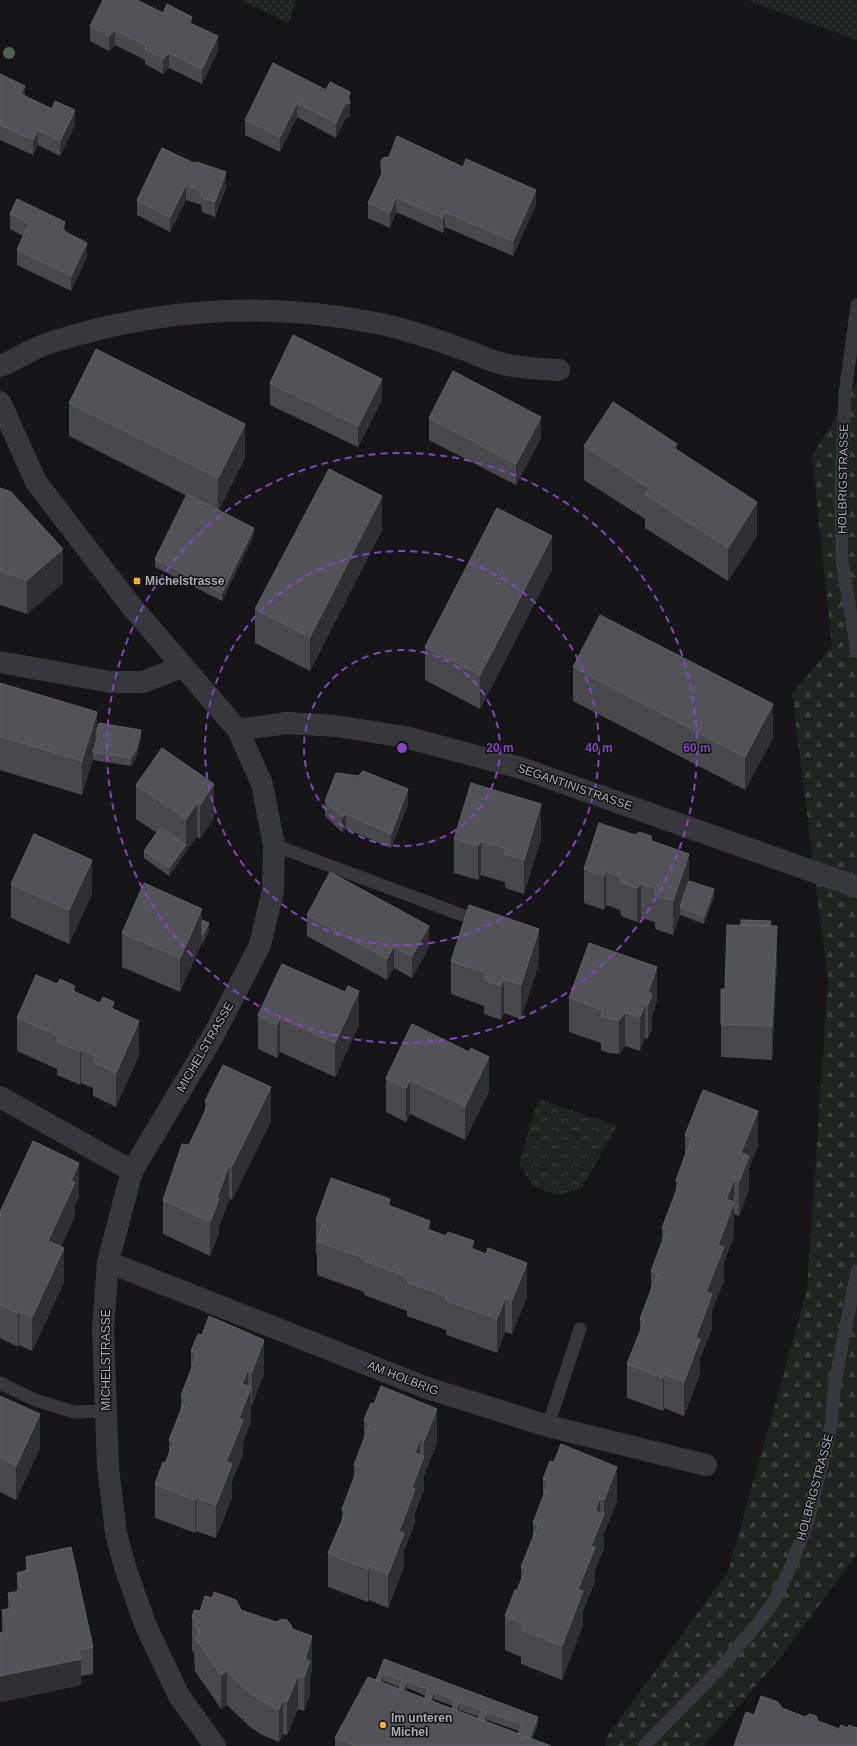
<svg xmlns="http://www.w3.org/2000/svg" width="857" height="1746" font-family="Helvetica,sans-serif">
  <style>
    .grass { fill: url(#grass-dots) }
    .forest { fill: url(#forest-firs) }
    .park { fill: url(#park-crowns) }
    .lines { fill: none; stroke-linecap: round; stroke-linejoin: round }
    .lane { stroke: #37383d; stroke-width: 13 }
    .street { stroke: #37383d; stroke-width: 22 }
    .tree { fill: #506452 }
    .wall { fill: #47494d; fill-rule: evenodd }
    .shaded-wall { fill: #2f3033 }
    .building { fill: #525359; stroke: #5f6168 }
    .ring { fill: none; stroke: #8446be; stroke-width: 2; stroke-dasharray: 7 5 }
    .poi-dot { fill: #f2b134; stroke: #111113; stroke-width: 1.5 }
    .labels { text-anchor: middle; dominant-baseline: central; stroke-width: 3; stroke-linejoin: round; paint-order: stroke }
    .street-label { font-size: 12px; fill: #a8adb8; stroke: #111113 }
    .poi-label { font-size: 12px; font-weight: bold; fill: #a8adb8; stroke: #111113; text-anchor: start }
    .centre { fill: #8446be; stroke: #111113; stroke-width: 2 }
    .ring-label { font-size: 12px; text-anchor: middle; font-weight: bold; fill: #8446be; stroke: #111113; stroke-width: 3; stroke-linejoin: round; paint-order: stroke }
  </style>
  <defs>
    <pattern id="grass-dots" width="8" height="8" patternUnits="userSpaceOnUse"><rect width="8" height="8" fill="#1e261f"/><path d="M2 2h.1M6 6h.1" fill="none" stroke="#3c433d" stroke-width="1.8" stroke-linecap="round"/></pattern>
    <pattern id="forest-firs" width="22" height="20" patternUnits="userSpaceOnUse"><rect width="22" height="20" fill="#1e261f"/><path d="M5 1l3.5 6h-7zM16 11l3.5 6h-7z" fill="#3c433d"/></pattern>
    <pattern id="park-crowns" width="20" height="18" patternUnits="userSpaceOnUse"><rect width="20" height="18" fill="#1e261f"/><path d="M2 6a3 3 0 1 1 6 0M12 15a3 3 0 1 1 6 0" fill="none" stroke="#3c433d"/></pattern>
  </defs>
  <rect width="100%" height="100%" fill="#161618"/>
  <path class="grass" d="M241,0H296L289,23Z
    M747,0H857V40Z"/>
  <path class="forest" d="M857,382V1554L780,1658L704,1746H605L608,1735L728,1572L807,1290L828,980L792,694L832,646L812,456Z"/>
  <path class="park" d="M538,1099L617,1126L582,1187L559,1195L534,1187L519,1163Z"/>
  <g class="lines">
    <path class="lane" d="M857,305L845,394L841,489L842,561L857,652
      M274,845L462,915
      M0,1383L35,1400L74,1412L106,1411
      M548,1426L580,1329
      M644,1746L722,1666L749,1634L772,1605L791,1566L808,1521L831,1426L835,1381L857,1271"/>
    <path class="street" d="M0,366C18,359 34,347 52,342C159,308 271,301 381,324C410,330 440,341 468,351C480,356 494,363 508,365C524,368 542,369 559,370
      M0,402L36,482L132,607L238,730L262,784L274,845L273,890L260,945L213,1036L132,1171L108,1262L103,1329L108,1467L116,1533L125,1567L145,1624L179,1696L215,1746
      M0,662L111,682H143L182,667
      M238,730L287,723L336,726L405,737L521,768L857,887
      M0,1097L132,1171
      M108,1262L427,1388L548,1426L706,1465"/>
  </g>
  <circle class="tree" cx="9" cy="53" r="6"/>
  <path class="wall" d="M138,0V1L163,13L192,24L218,51L202,84L169,68L163,74L145,64V60L115,45L109,51L90,41V26Z
    M273,63L350,107V117L345,119L336,138L297,117L280,152L245,135V120Z
    M0,74L25,96L75,125L60,156L38,145L33,155L0,140Z
    M162,148L226,187L215,217L202,212L201,205L186,200L170,232L137,215V200Z
    M381,168L536,205L513,256L445,227L443,233L396,212L390,228L368,218V203L381,176Z
    M10,214L65,232L87,257L71,291L17,265V250L23,236L10,229Z
    M270,383L382,400L358,447L270,405Z
    M69,403L245,458L219,510L254,535L222,601L155,567V559L187,496L69,436Z
    M429,418L541,438L516,485L429,440Z
    M584,446L677,451L757,536L728,581L645,528V519L584,480Z
    M0,488L63,583L27,614L0,605Z
    M382,530L310,671L255,643V609Z
    M552,570L480,709L425,680V647Z
    M573,667L773,738L745,790L573,701Z
    M0,683L97,730L141,738L136,758L131,766L93,760V759L82,795L0,770Z
    M162,748L214,818L200,839L197,836L169,876L144,858V851L157,833L136,819V785Z
    M325,801L408,804L391,848L346,829L342,832L325,816Z
    M541,838L524,894L505,888V882L481,875L478,880L454,873V839Z
    M652,841L689,881L714,897L704,924L680,915L673,935L655,929V922L641,918L637,922L621,916L620,910L606,905L604,910L584,903V869Z
    M11,884L92,894L69,944L11,918Z
    M307,915L429,947L412,978L394,968L387,980L307,936Z
    M202,920L209,931L203,943L202,942L180,992L122,967V933Z
    M771,926L777,960L772,1060L721,1057V989H725Z
    M451,961L539,963L521,1019L504,1013L501,1020L484,1014V1006L451,994Z
    M75,992L114,1010L139,1055L116,1107L93,1096V1088L81,1083L80,1085L57,1075V1069L17,1051V1018Z
    M569,998L657,1001L652,1016V1028L648,1039L645,1038L640,1051L625,1046L619,1054L609,1053L601,1050V1043L569,1032Z
    M258,1015L359,1025L335,1077L280,1052L277,1058L258,1049Z
    M469,1052L489,1091L465,1140L410,1114L406,1122L386,1112V1078Z
    M205,1101L271,1121L232,1200L229,1199L219,1226V1233L210,1256L163,1234V1200L189,1145L205,1112Z
    M685,1135L758,1145L749,1168V1190L739,1216L734,1214V1236L724,1262V1281L712,1311V1328L700,1358V1373L684,1416L664,1408L663,1411L627,1398V1364L640,1332V1319L651,1291V1271L662,1241V1228L676,1194V1180L685,1154Z
    M79,1196L75,1205V1216L61,1247L64,1282L32,1351L19,1345L18,1347L0,1338V1212Z
    M390,1206L430,1230L474,1249L527,1297L512,1334L505,1332L497,1353L447,1335L446,1334V1330L407,1316V1311L364,1295V1292L317,1275V1254H316V1220Z
    M191,1351L264,1374L251,1406V1421L243,1443V1454L232,1481V1498L216,1538L196,1531L195,1533L155,1518V1484L169,1454V1440L181,1410V1396L191,1369Z
    M0,1396L40,1448L16,1500L0,1492Z
    M364,1420L437,1443L424,1475V1490L415,1513V1523L404,1550V1567L388,1608L369,1600L368,1602L328,1587V1553L342,1521V1509L354,1479V1465L364,1438Z
    M543,1479L617,1501L604,1533V1548L595,1570V1581L583,1610V1625L562,1680L521,1664V1657L505,1650V1616L517,1590L521,1581V1567L533,1537V1523L543,1496Z
    M26,1557L93,1647V1674L81,1676V1685L0,1702V1633L2,1632V1610L8,1609V1593L17,1592V1573L26,1571Z
    M241,1610L292,1629L312,1670L310,1676V1695L304,1711L298,1709L287,1735L283,1734L279,1742L262,1735L250,1727L227,1705L221,1709L195,1671L194,1652L192,1651V1617L200,1611Z
    M384,1659L538,1724L532,1739L551,1746H335V1738L376,1680ZM383,1681L399,1687V1689L383,1683ZM407,1688L426,1696L425,1698L406,1691ZM434,1699L453,1706L452,1709L433,1702ZM459,1710L479,1717L478,1719L459,1711ZM487,1720L519,1731L518,1734L486,1722Z"/>
  <path class="shaded-wall" d="M115,30V45L109,51V36Z
    M218,36V51L202,84V69Z
    M169,53V68L163,74V59Z
    M25,86V100L21,94Z
    M350,92V117L345,119L336,138V123Z
    M297,103V117L280,152V137Z
    M75,110V125L60,156V141Z
    M38,130V145L33,155V140Z
    M226,172V187L215,217V202Z
    M186,185V200L170,232V217Z
    M536,190V205L513,256V241Z
    M396,197V212L390,228V213Z
    M445,212V227L443,233V218Z
    M65,222V237L62,230Z
    M87,243V257L71,291V276Z
    M382,379V400L358,447V426Z
    M541,417V438L516,485V464Z
    M245,424V458L218,512V478Z
    M677,444V477L674,448Z
    M382,496V530L310,671V637Z
    M757,502V536L728,581V548Z
    M254,528V535L222,601V593Z
    M552,536V570L480,709V675Z
    M63,549V583L27,614V580Z
    M773,704V738L745,790V757Z
    M97,712V746L93,752V759L82,795V761Z
    M141,730V738L136,758L131,766V758Z
    M214,784V818L200,839V805Z
    M408,789V804L391,848V834Z
    M197,803V836L169,876V868L186,845V819Z
    M541,804V838L524,894V860Z
    M346,814V829L342,832V817Z
    M481,841V875L478,880V846Z
    M689,854V888L680,907V915L673,935V901Z
    M92,860V894L69,944V910Z
    M606,871V905L604,910V876Z
    M641,884V918L637,922V888Z
    M714,889V897L704,924V917Z
    M202,909V943L180,992V958Z
    M209,923V931L203,943V935Z
    M429,926V947L412,978V956Z
    M777,926V960L772,1060V1026Z
    M539,929V963L521,1019V985Z
    M394,946V968L387,980V959Z
    M657,967V1001L652,1016V1028L648,1039V992Z
    M504,979V1013L501,1020V986Z
    M75,986V1020L73,991Z
    M359,991V1025L335,1077V1043Z
    M114,1002V1036L111,1008Z
    M645,1004V1038L640,1051V1017Z
    M625,1013V1046L619,1054V1020Z
    M280,1018V1052L277,1058V1025Z
    M139,1021V1055L116,1107V1073Z
    M81,1049V1083L80,1085V1051Z
    M489,1057V1091L465,1140V1106Z
    M410,1080V1114L406,1122V1088Z
    M271,1087V1121L232,1200V1166Z
    M758,1111V1145L749,1168V1190L739,1216V1182L741,1153Z
    M79,1163V1196L75,1205V1216L48,1275V1241L71,1181Z
    M229,1165V1199L219,1226V1233L210,1256V1222L217,1198Z
    M734,1180V1236L724,1262V1281L712,1311V1328L700,1358V1373L684,1416V1382L718,1245L726,1199Z
    M390,1199V1233L388,1205Z
    M430,1221V1254L427,1229Z
    M474,1241V1275L471,1248Z
    M64,1248V1282L32,1351V1317Z
    M527,1263V1297L512,1334V1300Z
    M505,1298V1332L497,1353V1319Z
    M19,1311V1345L18,1347V1313Z
    M264,1340V1374L252,1406V1372Z
    M248,1370V1397L251,1387V1421L243,1443V1454L232,1481V1498L216,1538V1505L226,1462L239,1418L242,1384Z
    M664,1374V1408L663,1411V1378Z
    M437,1409V1443L424,1475V1441Z
    M40,1414V1448L16,1500V1466Z
    M420,1439V1466L424,1456V1490L415,1513V1523L404,1550V1567L388,1608V1574L399,1531L412,1488L415,1453Z
    M617,1467V1501L604,1533V1500Z
    M196,1497V1531L195,1533V1500Z
    M600,1498V1524L604,1514V1548L595,1570V1581L583,1610V1625L562,1680V1646L591,1546L595,1511Z
    M369,1566V1600L368,1602V1569Z
    M312,1636V1670L310,1676V1695L304,1711L305,1659Z
    M81,1659V1685L0,1702V1676Z
    M227,1671V1705L221,1709V1675Z
    M383,1674V1681L371,1712V1705Z
    M298,1675V1709L287,1735V1702Z
    M407,1681V1688L394,1721V1713Z
    M434,1692V1699L422,1731V1723Z
    M283,1700V1734L279,1742V1709Z
    M459,1702V1710L448,1741V1733Z
    M487,1712V1720L477,1746H475Z
    M538,1717V1724L530,1746H527Z"/>
  <path class="building" d="M103,0H137L163,13L167,4L192,17L190,23L218,36L202,69L169,53L163,59L145,49L147,46L115,30L109,36L90,26Z
    M273,63L326,90L330,82L350,92L348,98L350,103L345,104L336,123L297,103L280,137L245,120Z
    M0,74L25,86L21,94L52,109L55,101L75,110L60,141L38,130L33,140L0,125Z
    M397,136L463,167L466,159L536,190L513,241L445,212L443,218L396,197L390,213L368,203L383,171L381,168V161L383,158L389,157Z
    M162,148L194,163L197,162L226,172L215,202L202,197L201,191L186,185L170,217L137,200Z
    M17,199L65,222L62,230L87,243L71,276L17,250L29,223L10,214Z
    M293,335L382,379L358,426L270,383Z
    M96,349L245,424L218,478L69,403Z
    M453,371L541,417L516,464L429,418Z
    M613,402L677,444L674,448L757,502L728,548L645,494L649,488L584,446Z
    M329,469L382,496L310,637L255,609Z
    M0,488L11,492L63,549L27,580L0,571Z
    M187,494L254,528L222,593L155,559Z
    M497,508L552,536L480,675L425,647Z
    M600,615L773,704L745,757L573,667Z
    M0,683L97,712L82,761L0,736Z
    M99,723L141,730L136,750L131,758L93,752L97,738V730Z
    M162,748L214,784L200,805L197,803L186,819L136,785Z
    M363,771L408,789L391,834L346,814L342,817L325,801L336,773L358,776Z
    M471,783L541,804L524,860L505,854V848L481,841L478,846L454,839Z
    M599,823L635,835L639,832L651,836L652,841L689,854L673,901L655,895V888L641,884L637,888L621,882L620,876L606,871L604,876L584,869Z
    M160,828L186,845L169,868L144,851Z
    M34,834L92,860L69,910L11,884Z
    M330,872L429,926L412,956L394,946L387,959L307,915Z
    M689,881L714,889L704,917L680,907Z
    M144,883L202,909L180,958L122,933Z
    M469,905L539,929L521,985L504,979L501,986L484,980L486,973L451,961Z
    M202,920L209,923L203,935H202Z
    M741,920L771,921L770,926L741,925Z
    M727,925L777,926L772,1026L721,1024V989H725Z
    M589,943L657,967L648,992L652,994L648,1005L645,1004L640,1017L625,1013L619,1020L609,1019L601,1016L603,1010L569,998Z
    M282,964L345,992L348,986L359,991L335,1043L280,1018L277,1025L258,1015Z
    M36,975L57,984L60,979L75,986L73,991L100,1003L103,997L114,1002L111,1008L139,1021L116,1073L93,1062L96,1056L81,1049L80,1051L57,1042L59,1036L17,1018Z
    M412,1024L469,1052L471,1048L489,1057L465,1106L410,1080L406,1088L386,1078Z
    M223,1065L271,1087L232,1166L229,1165L217,1198L219,1199L210,1222L163,1200L182,1144L189,1145L209,1103L205,1101Z
    M703,1090L758,1111L741,1153L749,1156L739,1182L734,1180L726,1199L734,1202L718,1245L724,1247L706,1292L712,1294L696,1337L700,1339L684,1382L664,1374L663,1378L627,1364L644,1321L640,1319L657,1274L651,1271L667,1229L662,1228L680,1181L676,1180L692,1138L685,1135Z
    M33,1141L79,1163L71,1181L75,1182L48,1241L64,1248L32,1317L19,1311L18,1313L0,1305V1212Z
    M331,1178L390,1199L388,1205L430,1221L427,1229L446,1236L448,1232L474,1241L471,1248L486,1254L488,1248L527,1263L512,1300L505,1298L497,1319L447,1301L446,1300L447,1297L407,1282L408,1277L364,1261V1258L317,1241L323,1223L316,1220Z
    M209,1316L264,1340L252,1372L248,1370L242,1384L251,1387L239,1418L243,1420L226,1462L232,1464L216,1505L196,1497L195,1500L155,1484L163,1462L165,1463L174,1442L169,1440L186,1397L181,1396L197,1354L191,1351L198,1334L202,1335Z
    M381,1386L437,1409L424,1441L420,1439L415,1453L424,1456L412,1488L415,1489L399,1531L404,1533L388,1574L369,1566L368,1569L328,1553L346,1511L342,1509L358,1467L354,1465L370,1423L364,1420L371,1403L374,1404Z
    M0,1396L40,1414L16,1466L0,1458Z
    M561,1444L617,1467L604,1500L600,1498L595,1511L604,1514L591,1546L595,1547L578,1589L583,1591L562,1646L521,1630L524,1624L505,1616L515,1590H517L526,1569L521,1567L538,1525L533,1523L549,1481L543,1479L550,1461L554,1462Z
    M71,1547L93,1647L79,1650L81,1659L0,1676V1633L7,1631L2,1610L12,1608L8,1593L21,1591L17,1573L28,1570L26,1557Z
    M214,1592L236,1600L241,1610L276,1622L282,1619L287,1620L291,1625L292,1629L312,1636L305,1659L310,1661L304,1677L298,1675L287,1702L283,1700L279,1709L262,1701L250,1693L227,1671L221,1675L195,1637L200,1634L194,1625L197,1619L192,1617L194,1610L200,1611L205,1596L212,1598Z
    M384,1659L538,1717L530,1738L518,1734L522,1724L487,1712L484,1721L478,1719L482,1710L459,1702L456,1710L452,1709L455,1700L434,1692L430,1701L425,1698L428,1689L407,1681L403,1690L399,1689L402,1680L383,1674L380,1682L376,1680Z
    M368,1677L551,1746H357L335,1738Z
    M761,1696L778,1702L782,1708L805,1717L810,1714L816,1716L818,1721L839,1729L841,1725L848,1728L849,1725L857,1728V1746H734L746,1712L754,1715Z"/>
  <g class="ring">
    <circle cx="402" cy="748" r="98"/>
    <circle cx="402" cy="748" r="197"/>
    <circle cx="402" cy="748" r="295"/>
  </g>
  <g class="poi-dot">
    <rect x="133" y="577" width="8" height="8" rx="2"/>
    <circle cx="383" cy="1725" r="4"/>
  </g>
  <g class="labels">
    <g class="street-label">
      <text transform="translate(843 479) rotate(-89)">HOLBRIGSTRASSE</text>
      <text transform="translate(575 787) rotate(19)">SEGANTINISTRASSE</text>
      <text transform="translate(205 1047) rotate(-60)">MICHELSTRASSE</text>
      <text transform="translate(106 1360) rotate(-90)">MICHELSTRASSE</text>
      <text transform="translate(403 1378) rotate(21)">AM HOLBRIG</text>
      <text transform="translate(815 1487) rotate(-75)">HOLBRIGSTRASSE</text>
    </g>
    <g class="poi-label">
      <text x="145" y="581">Michelstrasse</text>
      <text x="391" y="1718">Im unteren<tspan x="391" dy="14">Michel</tspan></text>
    </g>
  </g>
  <circle cx="402" cy="748" r="6" class="centre"/>
  <g class="ring-label">
    <text x="500" y="752">20 m</text>
    <text x="599" y="752">40 m</text>
    <text x="697" y="752">60 m</text>
  </g>
</svg>
